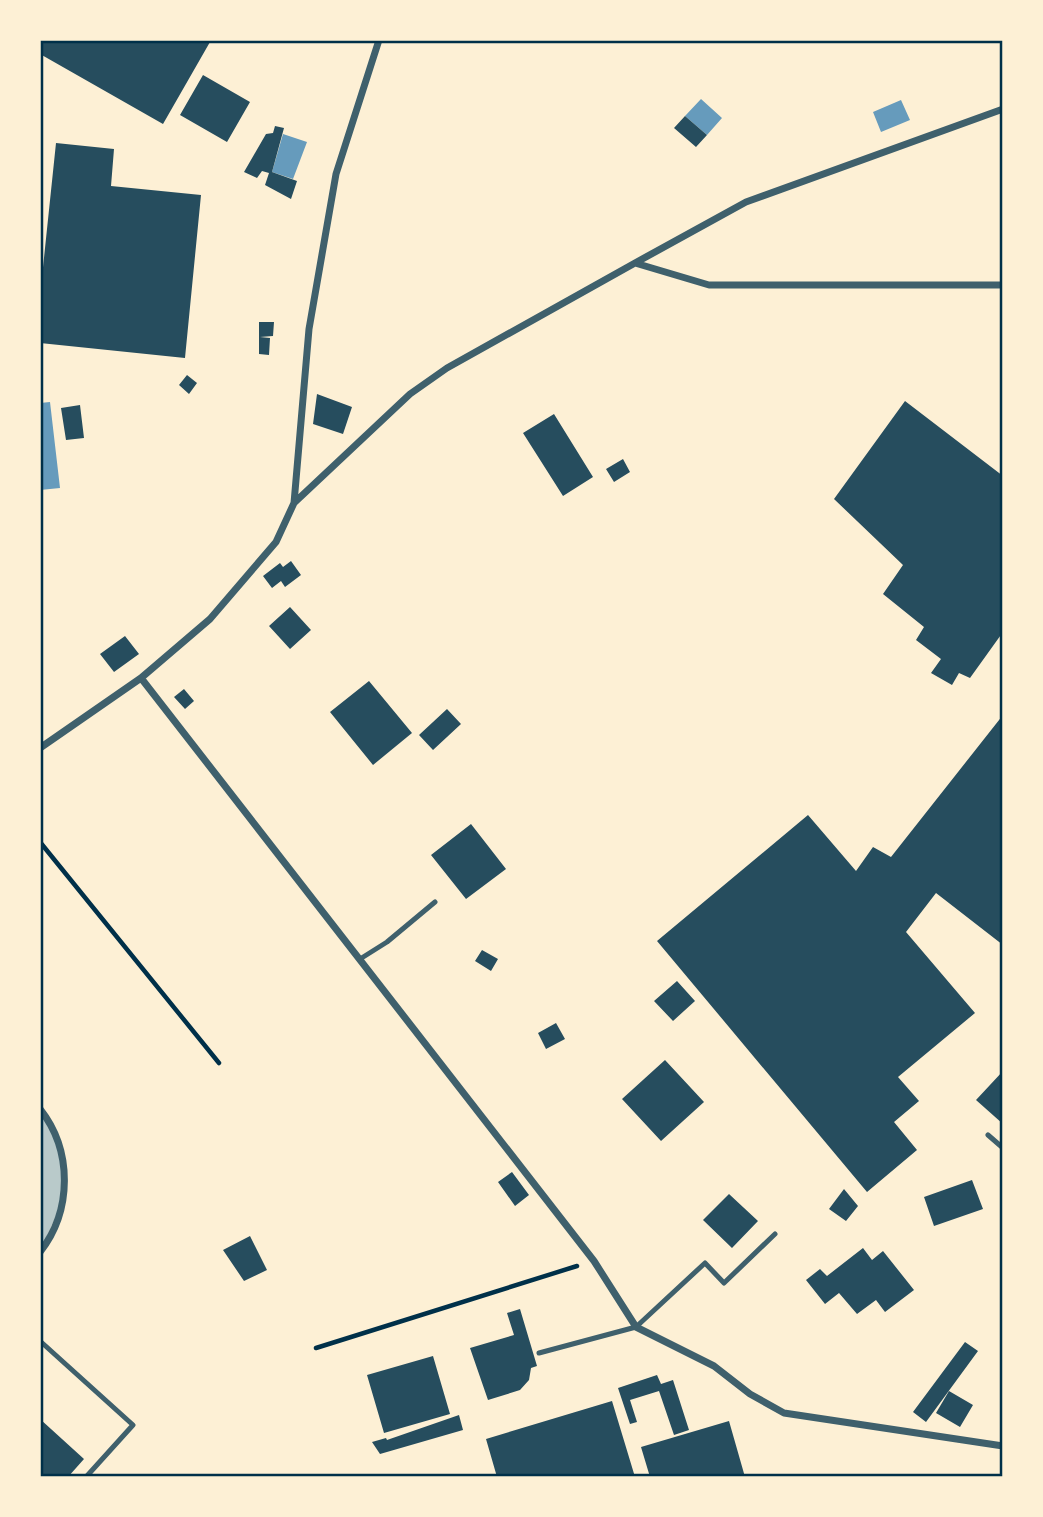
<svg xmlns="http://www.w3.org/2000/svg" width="1043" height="1517" font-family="'Exo 2',sans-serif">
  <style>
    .green { fill: #b9caca }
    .water { fill: #669bbc }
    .building { fill: #264d5e }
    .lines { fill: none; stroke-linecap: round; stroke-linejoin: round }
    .path { stroke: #003049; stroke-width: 4.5 }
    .service { stroke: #3f606c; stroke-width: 5 }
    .minor { stroke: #3f606c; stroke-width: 7 }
    .neatline { fill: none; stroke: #003049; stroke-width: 2.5 }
  </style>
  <rect width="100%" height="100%" fill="#fdf0d5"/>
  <path class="green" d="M40,1109L61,1149L66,1193L40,1252Z"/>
  <path class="water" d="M701,99L722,118L707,135L685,116Z
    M901,100L910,120L881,132L873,112Z
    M283,134L307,142L293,179L272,172Z
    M50,402L60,488L40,490V403Z"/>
  <path class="building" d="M40,40H207L210,42L163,124L40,54Z
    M203,75L250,102L227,142L180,115Z
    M685,116L707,135L696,147L674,128Z
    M275,126L284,128L272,172L297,181L291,199L265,185L269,173L262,171L257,178L244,172L266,134L273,133Z
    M56,143L114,149L111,186L201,195L185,358L40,343V296Z
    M259,322H274L273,336L260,337L270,338L269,355L259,354Z
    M187,375L197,383L189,394L179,385Z
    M317,394L352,407L343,434L313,424Z
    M905,401L1003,476V632L970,678L959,673L952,685L931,673L941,659L916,640L924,627L883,594L903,565L834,499Z
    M80,405L84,438L66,440L61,408Z
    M554,414L593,477L563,496L523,433Z
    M623,459L630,472L614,482L606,469Z
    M291,561L301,575L285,587L281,581L272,588L263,576L280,563L283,567Z
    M290,607L311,630L290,649L269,626Z
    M125,636L139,654L114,672L100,654Z
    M369,681L412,733L373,765L330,712Z
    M184,689L194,701L185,709L174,697Z
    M447,709L461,724L433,750L419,735Z
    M1003,715V945L936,893L906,932L975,1013L898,1077L919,1101L894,1122L917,1150L867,1192L657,941L808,815L856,871L873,847L891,857Z
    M471,824L506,869L466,899L431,855Z
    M482,950L498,959L491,971L475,961Z
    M677,981L695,1001L673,1021L654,1001Z
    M556,1023L565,1039L546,1049L538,1033Z
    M665,1060L704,1102L661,1141L622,1099Z
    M1003,1071V1124L976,1100Z
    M512,1172L529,1195L515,1206L498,1182Z
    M972,1180L983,1209L934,1226L924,1197Z
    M844,1189L858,1206L846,1221L829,1209Z
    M729,1194L758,1221L732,1248L703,1220Z
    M250,1236L267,1270L244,1281L223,1250Z
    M863,1248L872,1260L883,1251L914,1290L885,1312L876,1300L857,1314L839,1293L825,1304L806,1280L820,1269L827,1276Z
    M520,1309L537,1366L531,1368L529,1380L520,1390L488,1400L470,1348L514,1335L507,1313Z
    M965,1342L978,1351L926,1422L913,1412Z
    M433,1356L450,1414L384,1433L367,1375Z
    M657,1375L661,1384L673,1380L689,1430L674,1435L659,1391L630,1400L637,1422L630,1424L618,1388Z
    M949,1391L973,1405L960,1427L936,1413Z
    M612,1401L635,1477H497L486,1439Z
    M459,1415L463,1430L380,1454L372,1442L386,1438L387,1440Z
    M40,1419L84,1459L68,1477H40Z
    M729,1421L745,1477H650L641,1447Z"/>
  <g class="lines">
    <path class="path" d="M40,842L219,1063
      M316,1348L577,1266"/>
    <path class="service" d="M360,959L387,942L435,902
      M988,1135L1003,1148
      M40,1341L133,1425L86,1477
      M539,1353L636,1327L705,1263L724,1283L775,1234"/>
    <path class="minor" d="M635,263L709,285H1003
      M294,503L410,394L447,368L635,263L746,202L1003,109
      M141,678L594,1261L636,1327L714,1366L750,1394L784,1413L1003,1446
      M40,748L141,678L210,619L276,542L294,503L309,329L336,174L379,40
      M40,1109C73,1151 72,1211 40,1252"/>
  </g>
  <rect width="1043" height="1517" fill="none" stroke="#fdf0d5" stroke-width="84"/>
  <rect x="42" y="42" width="959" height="1433" class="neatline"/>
</svg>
